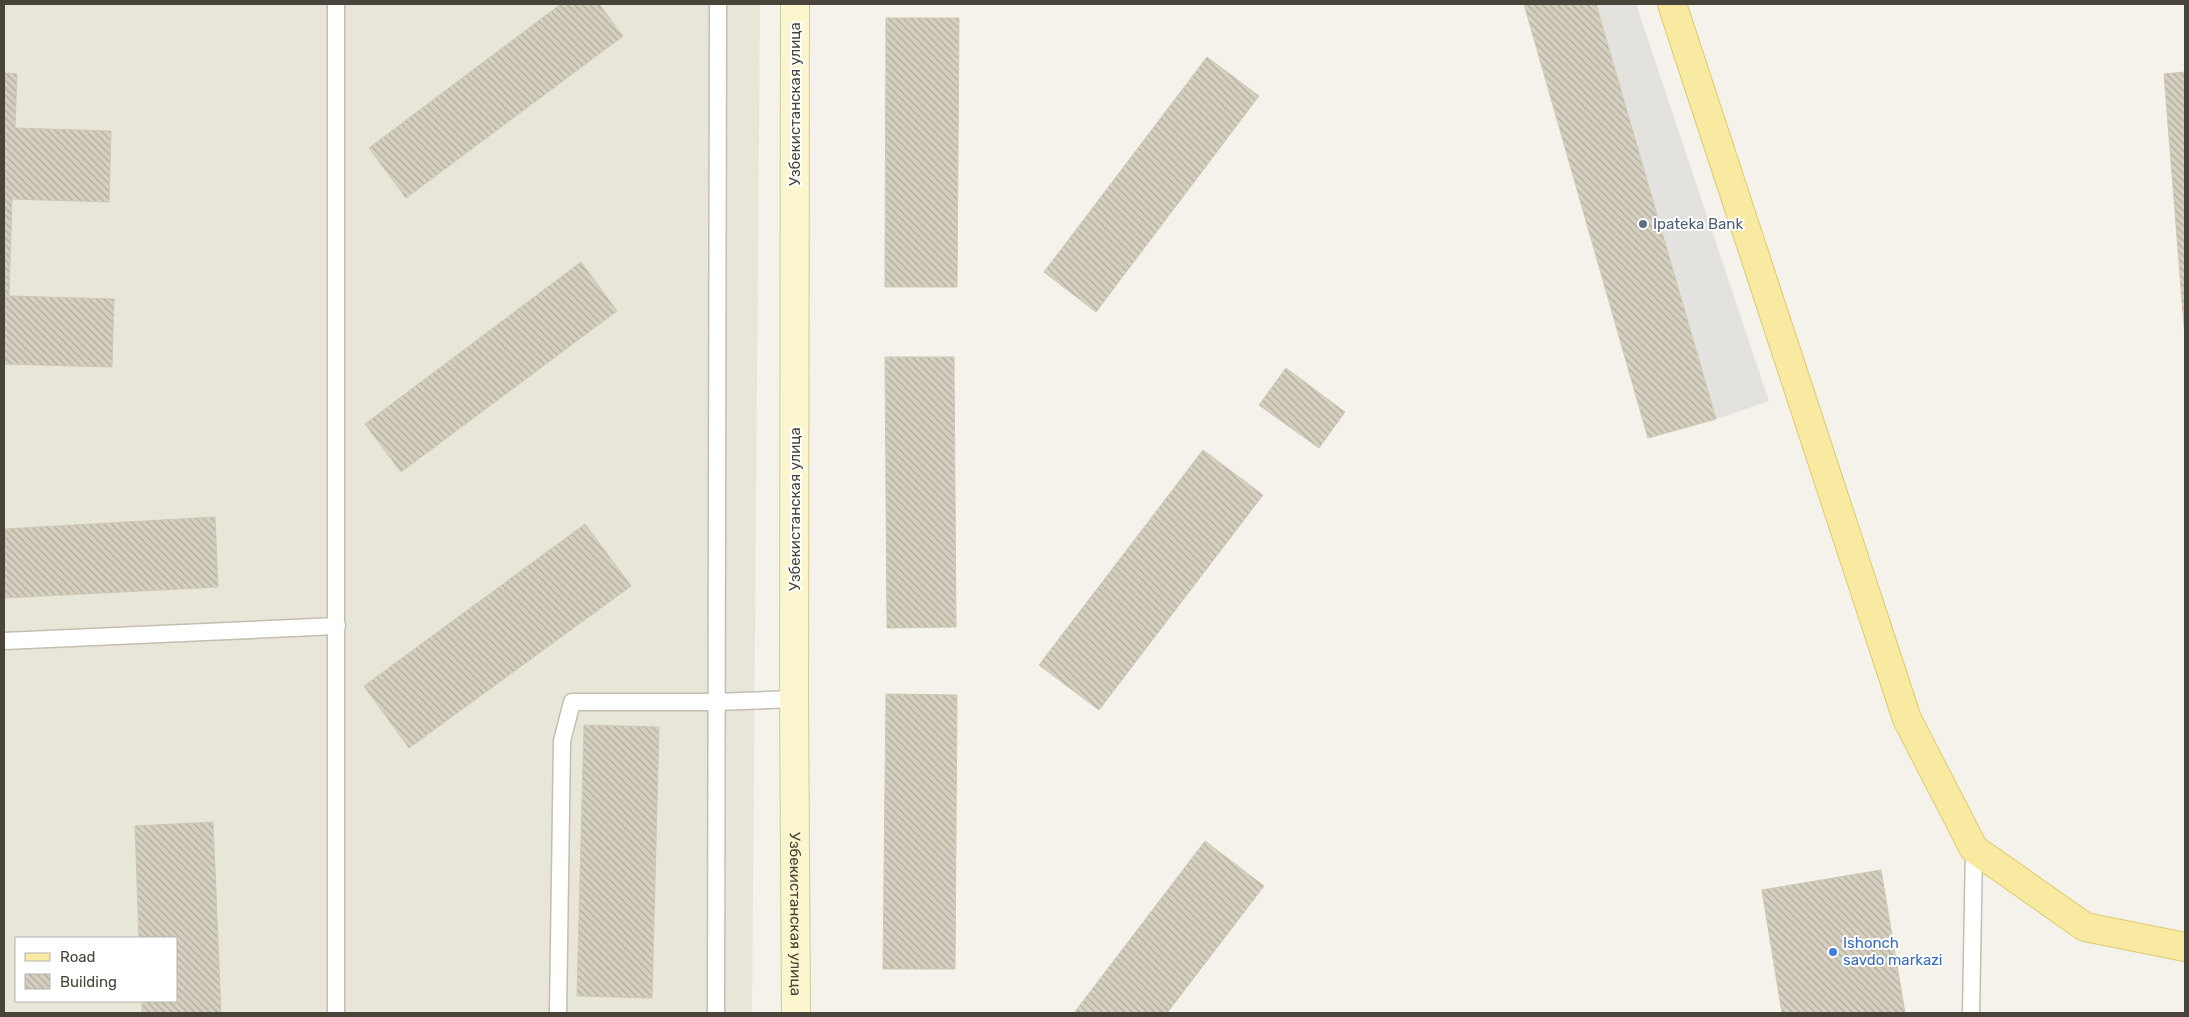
<svg xmlns="http://www.w3.org/2000/svg" width="2189" height="1017" font-family="Rubik,sans-serif">
  <style>
    .residential { fill: #e8e5d9; fill-rule: evenodd }
    .parking { fill: #e3e2de }
    .building { fill: url(#building-back-hatch); stroke: #cfc8b4 }
    .lines { fill: none; stroke-linecap: round; stroke-linejoin: round }
    .service-casing { stroke: #c2beb0; stroke-width: 19 }
    .secondary-casing { stroke: #d1ca9d; stroke-width: 30 }
    .primary-casing { stroke: #ddca70; stroke-width: 30 }
    .service { stroke: #fff; stroke-width: 16 }
    .secondary { stroke: #fbf6cd; stroke-width: 28 }
    .primary { stroke: #f8eaa0; stroke-width: 28 }
    .service-dot { fill: #5c6f8a; stroke: #fff; stroke-width: 2 }
    .shop-dot { fill: #3f7fe0; stroke: #fff; stroke-width: 2 }
    .labels { text-anchor: middle; dominant-baseline: central; stroke-width: 4; stroke-linejoin: round; paint-order: stroke }
    .street-label { font-size: 15px; fill: #484439; stroke: #fff }
    .service-label { font-size: 15px; fill: #4e5e75; stroke: #fff; text-anchor: start }
    .shop-label { font-size: 15px; fill: #366cbe; stroke: #fff; text-anchor: start }
  </style>
  <defs>
    <pattern id="building-back-hatch" width="6" height="6" patternUnits="userSpaceOnUse" patternTransform="scale(1.25)"><rect width="6" height="6" fill="#d5d0c0"/><path d="M-1 5l2 2M0 0l6 6M5-1l2 2" fill="none" stroke="#afaa9d"/></pattern>
  </defs>
  <rect width="100%" height="100%" fill="#f4f2ea"/>
  <path class="residential" d="M4,4H760L752,1013H4ZM16,938H176V1001H16Z"/>
  <path class="parking" d="M1596,4H1636L1769,401L1716,419Z"/>
  <path class="building" d="M561,4H599L623,36L406,198L369,148Z
    M1524,4H1596L1716,419L1648,438Z
    M886,18H959L957,287H885Z
    M1207,57L1259,96L1096,312L1044,272Z
    M2185,72V338L2164,74Z
    M4,73L17,74L15,128L111,131L109,202L12,199L9,296L114,299L112,367L4,364Z
    M581,262L617,311L401,472L365,424Z
    M885,357H954L956,627L887,628Z
    M1286,368L1345,412L1319,448L1259,405Z
    M1203,450L1263,495L1099,710L1039,665Z
    M215,517L218,587L4,598V529Z
    M585,524L631,586L409,748L364,686Z
    M886,694L957,695L955,969H883Z
    M584,725L659,727L652,998L577,996Z
    M213,822L221,1013H142V1001H176V938H139L135,826Z
    M1205,841L1264,886L1167,1013H1074Z
    M1881,870L1905,1013H1782L1762,890Z"/>
  <g class="lines">
    <defs>
      <path id="service" d="M336,4V1013
        M4,641L337,626
        M558,1013L562,741L572,702H716L794,699
        M716,1013L718,4
        M1971,1013L1974,849"/>
      <g id="secondary">
        <path id="s1" d="M795,4L794,699L796,1013"/>
      </g>
      <path id="primary" d="M1672,4L1907,719L1974,849L2085,927L2185,947"/>
    </defs>
    <use href="#service" class="service-casing"/>
    <use href="#secondary" class="secondary-casing"/>
    <use href="#primary" class="primary-casing"/>
    <use href="#service" class="service"/>
    <use href="#secondary" class="secondary"/>
    <use href="#primary" class="primary"/>
  </g>
  <circle class="service-dot" cx="1643" cy="224" r="5"/>
  <circle class="shop-dot" cx="1833" cy="952" r="5"/>
  <g class="labels">
    <g class="street-label">
      <text transform="translate(795 104) rotate(-90)">Узбекистанская улица</text>
      <text transform="translate(795 509) rotate(-90)">Узбекистанская улица</text>
      <text stroke="none"><textPath href="#s1" startOffset="910">Узбекистанская улица</textPath></text>
    </g>
    <g class="service-label">
      <text x="1653" y="224">Ipateka Bank</text>
    </g>
    <g class="shop-label">
      <text x="1843" y="943">Ishonch<tspan x="1843" dy="17">savdo markazi</tspan></text>
    </g>
  </g>
  <rect width="2189" height="1017" fill="none" stroke="#484439" stroke-width="10"/>
  <rect x="15" y="937" width="162" height="65" fill="#ffffff" stroke="#b6b4b0"/>
  <rect x="25" y="953" width="25" height="8" fill="#f8eaa0" stroke="#b6b4b0"/>
  <text x="60" y="962" font-size="15" fill="#484439">Road</text>
  <rect x="25" y="974" width="25" height="15" fill="url(#building-back-hatch)" stroke="#b6b4b0"/>
  <text x="60" y="987" font-size="15" fill="#484439">Building</text>
</svg>
